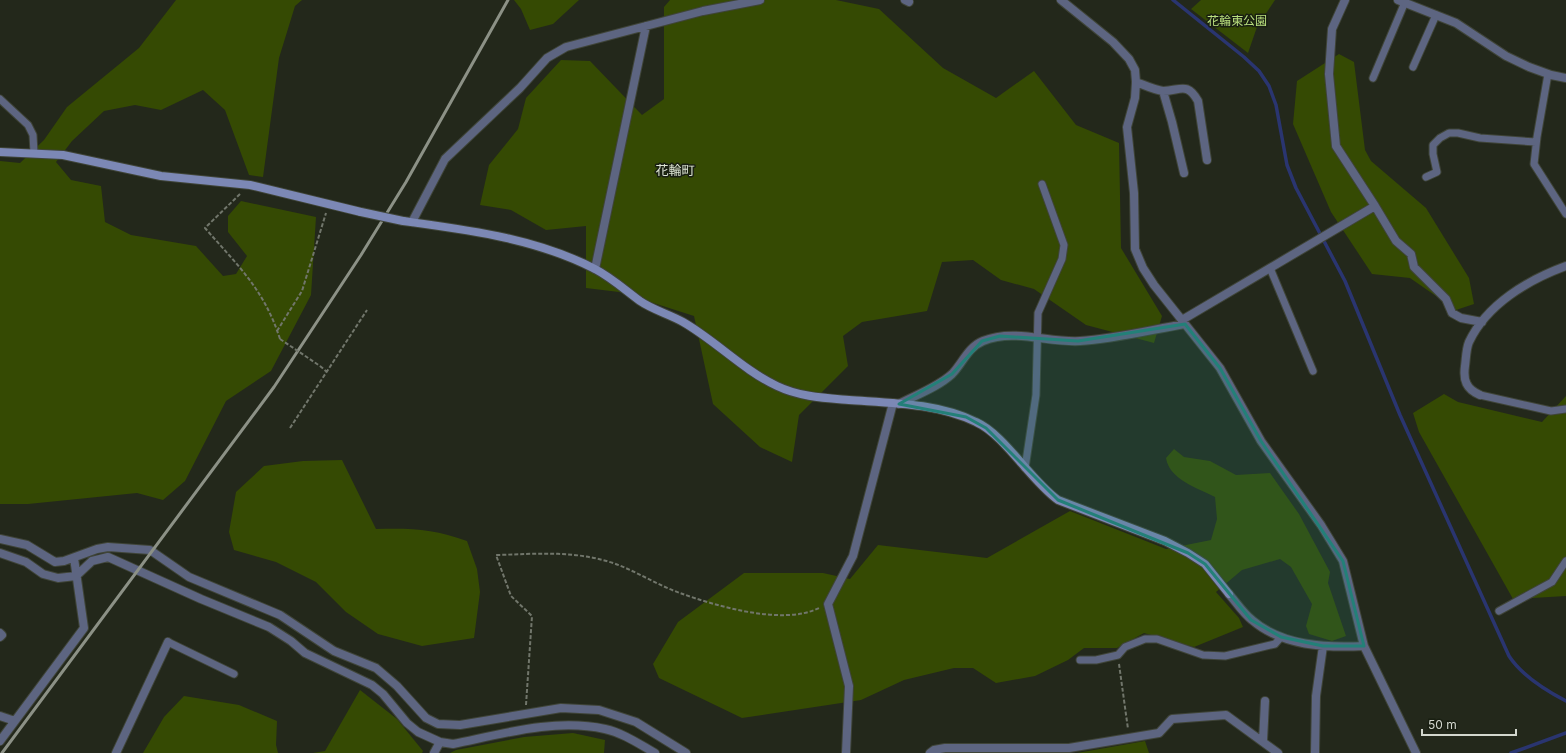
<svg xmlns="http://www.w3.org/2000/svg" width="1566" height="753" font-family="Inter,'Noto Sans JP',sans-serif">
  <style>
    .green { fill: #354a03 }
    .lines { fill: none; stroke-linecap: round; stroke-linejoin: round }
    .stream { stroke: #2a3570; stroke-width: 3.5 }
    .lane-casing { stroke: #3f4438; stroke-width: 9 }
    .street-casing { stroke: #3f4438; stroke-width: 10 }
    .secondary-casing { stroke: #3f4438; stroke-width: 10 }
    .path { stroke: #71766b; stroke-width: 2; stroke-dasharray: 4 2; stroke-linecap: butt }
    .lane { stroke: #5d6581; stroke-width: 7 }
    .street { stroke: #5d6581; stroke-width: 8 }
    .secondary { stroke: #7c88b5; stroke-width: 8 }
    .rail { stroke: #8c9186; stroke-width: 3 }
    .secondary-bridge-casing { stroke: #3f4438; stroke-width: 10; stroke-linecap: butt }
    .path-bridge { stroke: #71766b; stroke-width: 2; stroke-dasharray: 4 2; stroke-linecap: butt }
    .secondary-bridge { stroke: #7c88b5; stroke-width: 8 }
    .marked { fill: #238078; fill-opacity: 0.2; stroke: #238078; stroke-width: 3; stroke-linejoin: round }
    .labels { text-anchor: middle; dominant-baseline: central; stroke-width: 3; stroke-linejoin: round; paint-order: stroke }
    .park-label { font-size: 12px; fill: #bae07e; stroke: #191f12 }
    .neighbourhood-label { font-size: 13px; fill: #dde5d3; stroke: #191f12 }
  </style>
  <rect width="100%" height="100%" fill="#23281b"/>
  <path class="green" d="M176,0H302L295,6L279,58L263,177L249,175L225,110L203,90L161,110L135,105L104,111L72,141L56,162L71,180L101,186L105,222L131,235L196,246L223,276L236,274L247,256L228,232V216L241,201L316,217L311,295L271,371L226,401L185,481L163,500L137,493L28,504H0V161L20,163L44,140L67,107L139,48Z
    M514,0H579L553,24L530,30L521,9Z
    M670,0H836L879,9L943,68L996,98L1034,71L1076,125L1119,143L1121,248L1162,316L1154,343L1086,325L1034,289L1001,280L973,260L942,262L927,311L862,322L843,336L848,366L799,415L792,462L760,447L713,404L694,316L619,292L586,288V226L546,230L511,210L480,205L489,165L518,129L526,98L561,60L590,61L642,115L664,99V7Z
    M1201,0H1275L1257,27L1248,53L1191,9Z
    M1339,54L1354,62L1365,150L1371,161L1426,208L1469,278L1474,304L1456,310L1410,278L1372,274L1331,212L1293,124L1297,81Z
    M1444,394L1458,402L1542,422L1566,396V596L1513,599L1419,432L1413,413Z
    M1174,449L1184,457L1210,461L1236,475L1270,473L1299,514L1330,572L1328,583L1346,636L1332,641L1309,634L1306,626L1312,604L1291,567L1280,559L1242,570L1216,592L1239,618L1243,627L1194,647L1144,633L1117,648H1084L1068,660L1035,676L996,683L973,668H954L904,680L861,700L742,718L659,678L653,664L678,622L744,573H823L850,579L878,545L987,558L1070,511L1166,549L1211,540L1217,519L1215,497C1197,488 1169,479 1166,458Z
    M342,460L376,529C412,528 434,529 467,541L477,569L480,592L474,638L422,646L378,634L346,612L316,582L276,562L234,550L229,532L236,492L264,466L303,461Z
    M360,690L397,719L423,751L422,753H313L325,751Z
    M184,696L239,705L277,721L276,745L278,753H143L164,717Z
    M573,733L605,740L604,753H450L456,750L524,737Z
    M1145,741L1149,753H1077Z"/>
  <g class="lines">
    <path class="stream" d="M1173,0L1244,57L1259,71L1269,86L1276,105L1287,165L1296,188L1345,281L1400,415L1509,656C1522,676 1545,690 1566,701
      M1511,753L1566,733"/>
    <defs>
      <path id="lane" d="M1413,67L1436,15
        M1548,74L1537,137L1534,164L1566,214
        M1373,78L1405,2
        M0,99L28,125L33,135L34,153
        M1426,177L1437,172L1433,154V145L1440,138L1449,133H1458L1480,138L1536,142
        M1270,268L1313,371
        M1480,395L1551,411L1566,409
        M1025,468L1036,395L1038,313L1062,259L1064,245L1042,184
        M1499,611L1552,582L1566,561
        M168,642L234,674
        M1080,660H1096L1118,655L1125,647L1145,639H1157L1203,655L1225,656L1275,644L1281,637"/>
      <path id="street" d="M905,0L909,2
        M1061,0L1113,42L1129,59L1135,70L1136,82L1135,98L1127,127L1134,193L1135,249L1143,268L1154,285L1220,368L1261,441L1321,525L1343,561L1364,646L1416,753
        M1345,0L1332,29L1329,74L1336,146L1375,206L1396,241L1411,254L1414,267L1446,299L1452,313L1461,318L1482,322
        M1398,0L1456,23L1506,56L1529,67L1551,75L1566,78
        M1136,82C1144,85 1155,90 1163,91C1180,91 1187,81 1198,101L1207,160
        M1163,91L1172,122L1184,173
        M412,222L445,159L520,88L547,58L566,47L703,11L760,0
        M595,269L646,26
        M1182,320L1375,206
        M1480,395C1466,389 1463,380 1465,366C1466,359 1466,349 1469,342C1487,304 1528,280 1566,266
        M899,404C916,395 938,387 952,374C962,364 968,347 983,341C1014,328 1048,343 1080,341C1115,339 1150,330 1185,324
        M0,539L27,545L55,562L64,561L97,549L108,547L150,550L189,577L280,615L334,651L376,668L397,686L426,718L438,724L460,725L561,708L599,710L636,722L686,753
        M0,553L26,562L43,574L58,578L76,576L92,561L108,557L201,599L269,627L291,641L305,653L372,685L383,694L407,723L418,732L440,742L453,744C502,734 555,718 605,729C623,733 639,744 655,753
        M1229,594C1236,602 1243,613 1252,620C1282,646 1326,648 1364,646
        M0,633L2,635L0,637
        M0,716L15,721
        M0,741L84,628L74,558
        M1263,741L1265,701
        M116,753L168,642
        M434,753L440,742
        M846,753L849,686L828,604L853,556L893,403
        M930,753L934,750L945,748H1069L1159,733L1172,719L1226,715L1278,753
        M1315,753L1316,696L1323,646"/>
      <path id="secondary" d="M0,152L63,155L161,176L250,185L361,212
        M403,221C468,230 535,238 595,269C612,278 625,290 640,301C653,310 669,314 683,322C716,341 743,370 777,386C800,397 825,398 849,400C891,403 937,403 976,422C1005,435 1030,480 1058,500L1165,541L1188,553L1205,564L1229,594"/>
    </defs>
    <use href="#lane" class="lane-casing"/>
    <use href="#street" class="street-casing"/>
    <use href="#secondary" class="secondary-casing"/>
    <path class="path" d="M240,194L205,228C238,266 264,289 280,339
      M277,331L302,291L326,213
      M320,366L327,372
      M290,428L367,310
      M1119,664L1128,729
      M526,705L532,616L511,596L496,555C537,554 573,550 613,563C636,571 657,585 680,593C716,606 783,626 819,608"/>
    <use href="#lane" class="lane"/>
    <use href="#street" class="street"/>
    <use href="#secondary" class="secondary"/>
    <path class="rail" d="M2,753L274,387L361,255L406,182L508,0"/>
    <defs>
      <path id="secondary-bridge" d="M361,212L403,221"/>
    </defs>
    <use href="#secondary-bridge" class="secondary-bridge-casing"/>
    <path class="path-bridge" d="M280,339L320,366"/>
    <use href="#secondary-bridge" class="secondary-bridge"/>
  </g>
  <path class="marked" d="M1185,324L1220,368L1261,441L1343,561L1364,646H1323L1281,637L1251,620L1205,564L1188,553L1058,500L986,428L966,417L899,404L952,374L982,341L1000,336L1078,341Z"/>
  <g class="labels">
    <g class="park-label">
      <text x="1237" y="20">花輪東公園</text>
    </g>
    <g class="neighbourhood-label">
      <text x="675" y="170">花輪町</text>
    </g>
  </g>
  <path d="M1422 729v6h94v-6" fill="none" stroke="#d3d7ce" stroke-width="2"/>
  <text x="1428" y="729" font-size="12" fill="#d3d7ce" stroke="#191f12" stroke-width="3" paint-order="stroke">50 m</text>
</svg>
